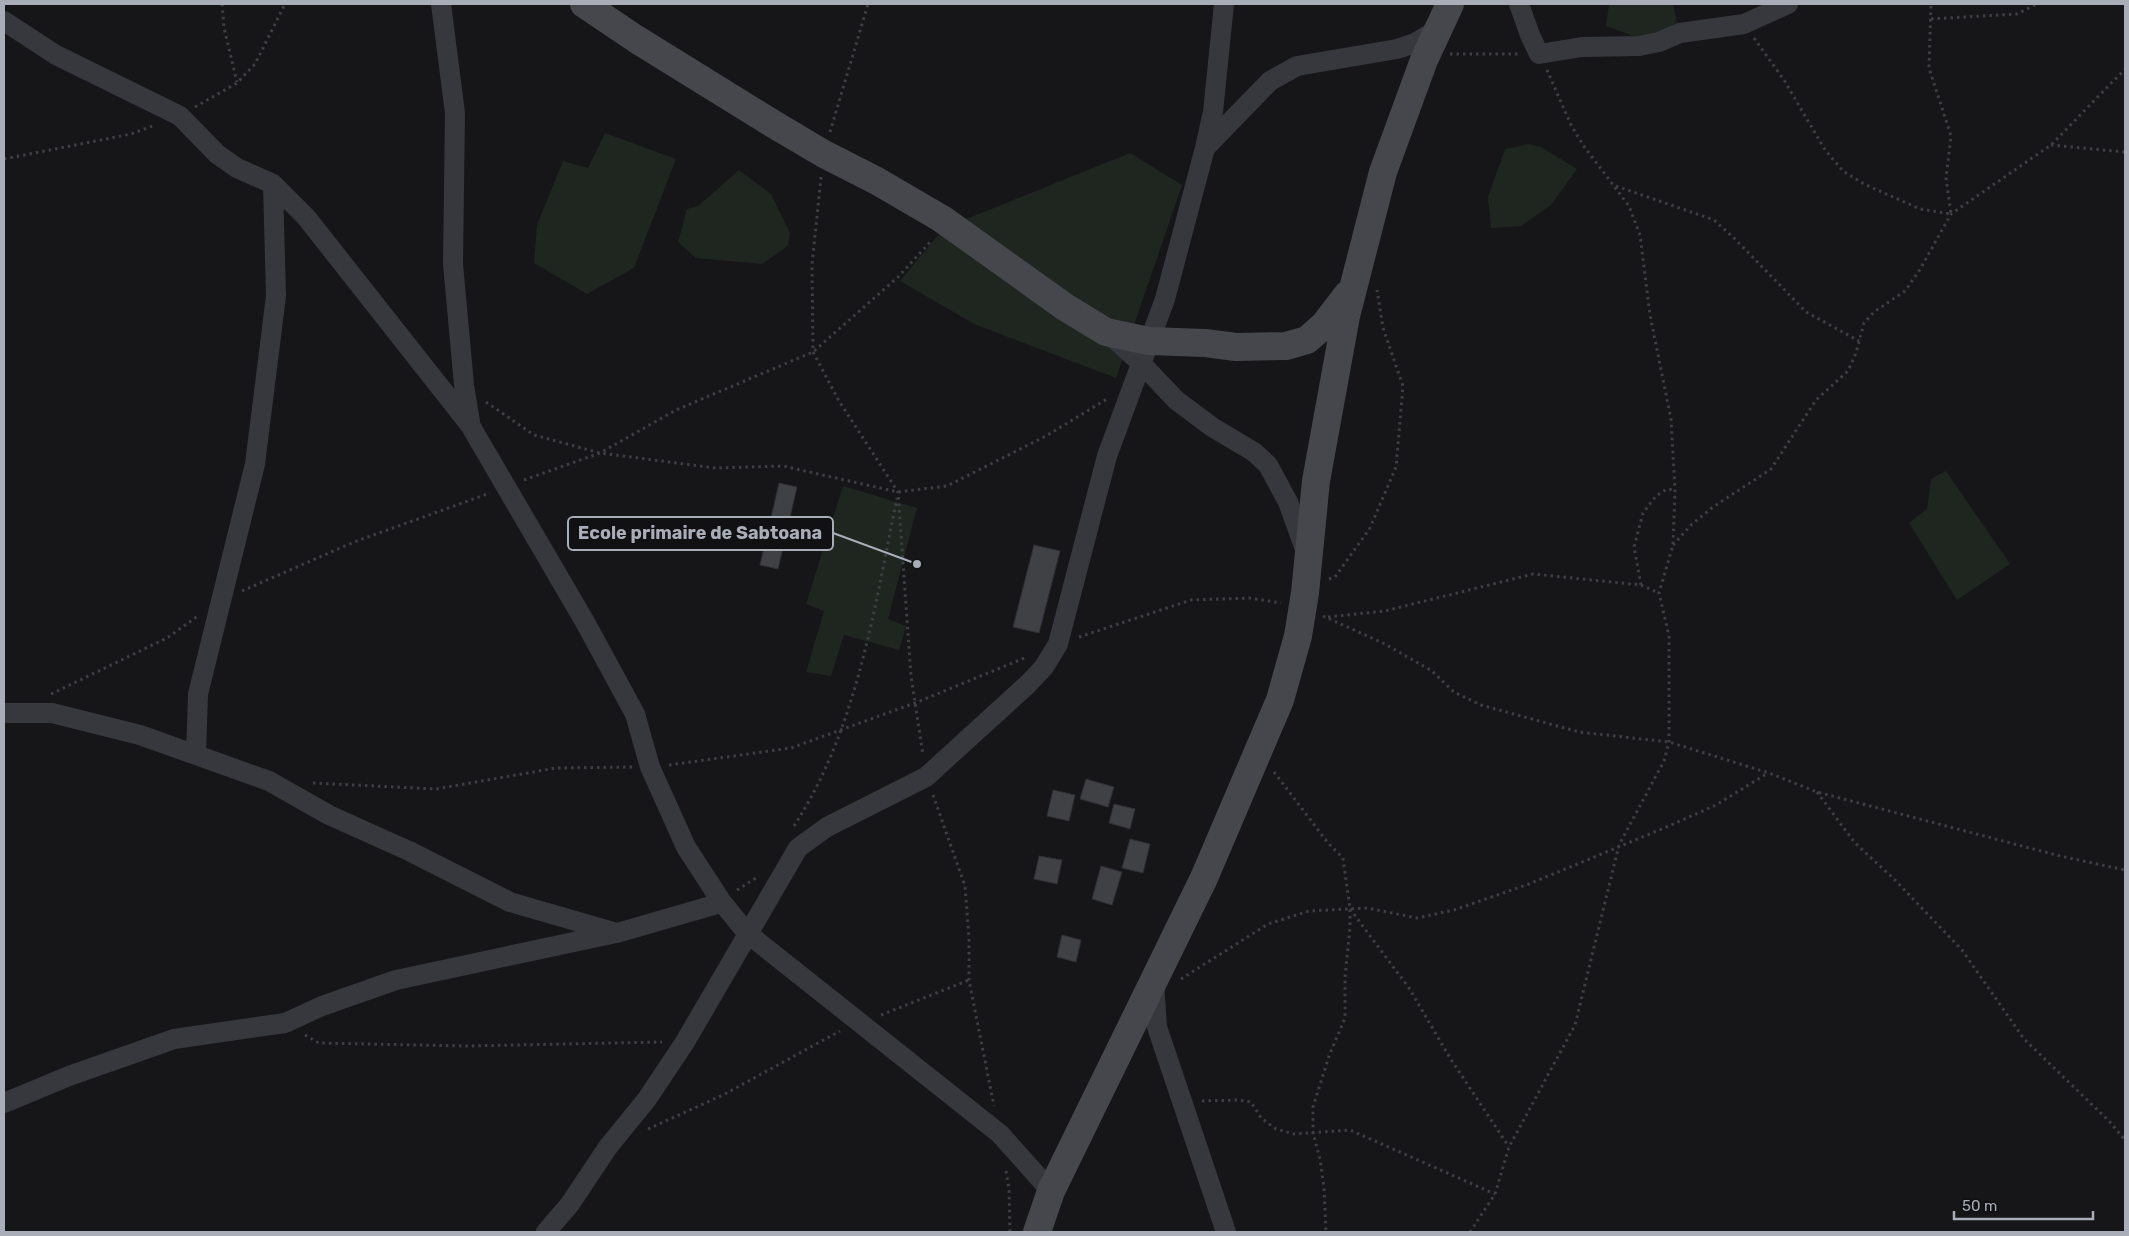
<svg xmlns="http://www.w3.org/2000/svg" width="2129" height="1236" font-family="Rubik,sans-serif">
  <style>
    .green { fill: #1e261f }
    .building { fill: #404145; stroke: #303034 }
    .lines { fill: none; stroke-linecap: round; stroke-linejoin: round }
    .path { stroke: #3d3f44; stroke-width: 3; stroke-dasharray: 2.5 4; stroke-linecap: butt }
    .street { stroke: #37383d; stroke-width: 20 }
    .secondary { stroke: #45474d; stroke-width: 28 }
    .leader { fill: none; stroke: #a8adb8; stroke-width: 2 }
    .callout-dot { fill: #a8adb8; stroke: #111113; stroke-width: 2 }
    .callout { fill: #111113; stroke: #a8adb8; stroke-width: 2 }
    .callout-label { font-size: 18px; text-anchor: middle; font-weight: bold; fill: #a8adb8 }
  </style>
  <rect width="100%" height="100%" fill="#161618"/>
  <path class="green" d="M1609,4H1673L1677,22L1671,28L1639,38L1606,26Z
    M605,133L676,159L634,268L587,294L534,263L537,225L563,161L588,168Z
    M1529,144L1541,147L1577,169L1551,205L1521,226L1491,228L1488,197L1505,149Z
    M1130,153L1182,185L1116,378L974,324L900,281L944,228Z
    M739,170L771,194L790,233L788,246L762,264L696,258L678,242L687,209L698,206Z
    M1946,471L2010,564L1957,600L1909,523L1927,509L1931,479Z
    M843,486L917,508L888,619L906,626L899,650L844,635L831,676L806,672L824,611L806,604Z"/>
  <path class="building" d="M779,483L797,487L778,569L760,565Z
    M1034,545L1060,551L1039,633L1013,627Z
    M1086,779L1114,787L1108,807L1080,799Z
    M1053,790L1075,795L1069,821L1047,816Z
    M1114,804L1135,809L1130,829L1109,823Z
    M1130,839L1150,844L1143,873L1122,868Z
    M1039,856L1062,860L1057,884L1034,879Z
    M1101,866L1122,872L1112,905L1092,899Z
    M1062,935L1081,940L1076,962L1057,957Z"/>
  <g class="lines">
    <path class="path" d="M222,4L224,28L237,82
      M1931,19L2017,14L2037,4
      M1754,38L1784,80L1825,150L1843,171L1864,184L1920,209L1951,214L1946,178L1951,136L1929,68L1931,4
      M1450,54H1519
      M195,107L237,83L255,64L285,4
      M830,132L868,4
      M2051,145L2125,152
      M4,159L131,134L155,125
      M821,177L812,265L813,352L839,401L898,492L911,676L923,755
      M1616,186L1714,220L1735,239L1806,312L1859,341
      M486,402L534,435L600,453L715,468L783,466L898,492L947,486L1046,436L1107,399
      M524,480L600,453L676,410L813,352L898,277L932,240
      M1673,545L1691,525L1713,507L1771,469L1816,400L1848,371L1856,353L1864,323L1874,312L1905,291L1919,271L1951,214L2051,145L2125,69
      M1329,579L1335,577L1370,528L1396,467L1403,386L1383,328L1377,290
      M1641,585L1634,547L1643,513L1656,496L1667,489L1675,490
      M242,591L354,542L490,493
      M1323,616L1385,644L1432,671L1454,692L1481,705L1579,732L1669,742L1769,773L1817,792L2060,856L2125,870
      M1328,617L1385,611L1533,574L1641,585L1659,593
      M1079,637L1191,600L1250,598L1281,603
      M51,694L167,638L198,616
      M669,765L791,748L915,703L1027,657
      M1274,772L1328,843L1343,858L1350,909V927L1345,977V1018L1329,1056L1313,1107V1133L1320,1159L1324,1188L1326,1232
      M313,783L436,789L556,768L633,767
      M1817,792L1855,843L1893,878L1962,950L2024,1039L2109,1121L2125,1140
      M933,795L965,886L969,938V980L994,1106
      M794,826C857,729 874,610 897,498
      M737,890L759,876
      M1350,909L1409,988L1450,1058L1509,1147
      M1181,979L1268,924L1309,911L1367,908L1417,918L1454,910L1529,884L1669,826L1716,805L1768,773
      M881,1015L969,980
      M305,1035L319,1043L466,1046L662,1042
      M1202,1101L1239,1100L1251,1102L1261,1118L1276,1129L1294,1134L1350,1130L1495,1194
      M648,1129L723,1095L840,1031
      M1006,1171L1009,1188L1010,1232
      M1470,1232L1495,1194L1509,1147L1575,1025L1619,845L1664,761L1669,742V636L1659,593L1673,545L1675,490L1671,419L1650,315L1640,235L1629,206L1583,145L1571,125L1547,70"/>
    <path class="street" d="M441,4L455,113L453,264L464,385L470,422
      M1519,4L1530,35L1539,54L1582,47L1639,46L1659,42L1680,33L1744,24L1788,4
      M4,21L56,55L180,116L217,154L237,168L273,184L306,217L470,425L585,622L635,714L650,767L686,847L721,901L747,933L1000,1134L1051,1191
      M1205,148L1270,81L1297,66L1397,49L1415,43L1438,29
      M1108,333L1141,363L1176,400L1212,427L1254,452L1268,465L1288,502L1306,552
      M4,713H52L140,735L269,781L329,815L409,851L510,902L617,933L714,905L721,901
      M196,755L198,694L255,464L276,296L273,184
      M1154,982L1157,1027L1226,1232
      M4,1103L69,1076L174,1039L285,1023L322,1006L396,980L616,933
      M546,1232L570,1204L608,1147L647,1099L685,1042L798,848L827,827L926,777L1028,684L1044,667L1058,644L1107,456L1165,299L1205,148L1213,112L1224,4"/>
    <path class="secondary" d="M584,4L636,39L775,125L824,154L877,181L942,219L1065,307L1106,332L1149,341L1205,343L1236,347L1286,346L1307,340L1324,325L1347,295
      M1037,1232L1051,1191L1204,878L1280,700L1298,636L1305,593L1316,481L1346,316L1383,172L1424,60L1450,4"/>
  </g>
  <path class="leader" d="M917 564L833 533"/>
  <circle class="callout-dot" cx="917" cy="564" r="5"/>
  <rect class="callout" x="568" y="517" width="265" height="33" rx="5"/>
  <g class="callout-label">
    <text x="700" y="539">Ecole primaire de Sabtoana</text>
  </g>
  <rect width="2129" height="1236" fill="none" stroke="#a8adb8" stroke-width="10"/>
  <path d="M1954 1211v8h139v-8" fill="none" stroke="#a8adb8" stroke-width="2.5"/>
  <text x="1962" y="1211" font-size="15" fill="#a8adb8" stroke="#111113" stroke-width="4" paint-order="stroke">50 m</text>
</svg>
